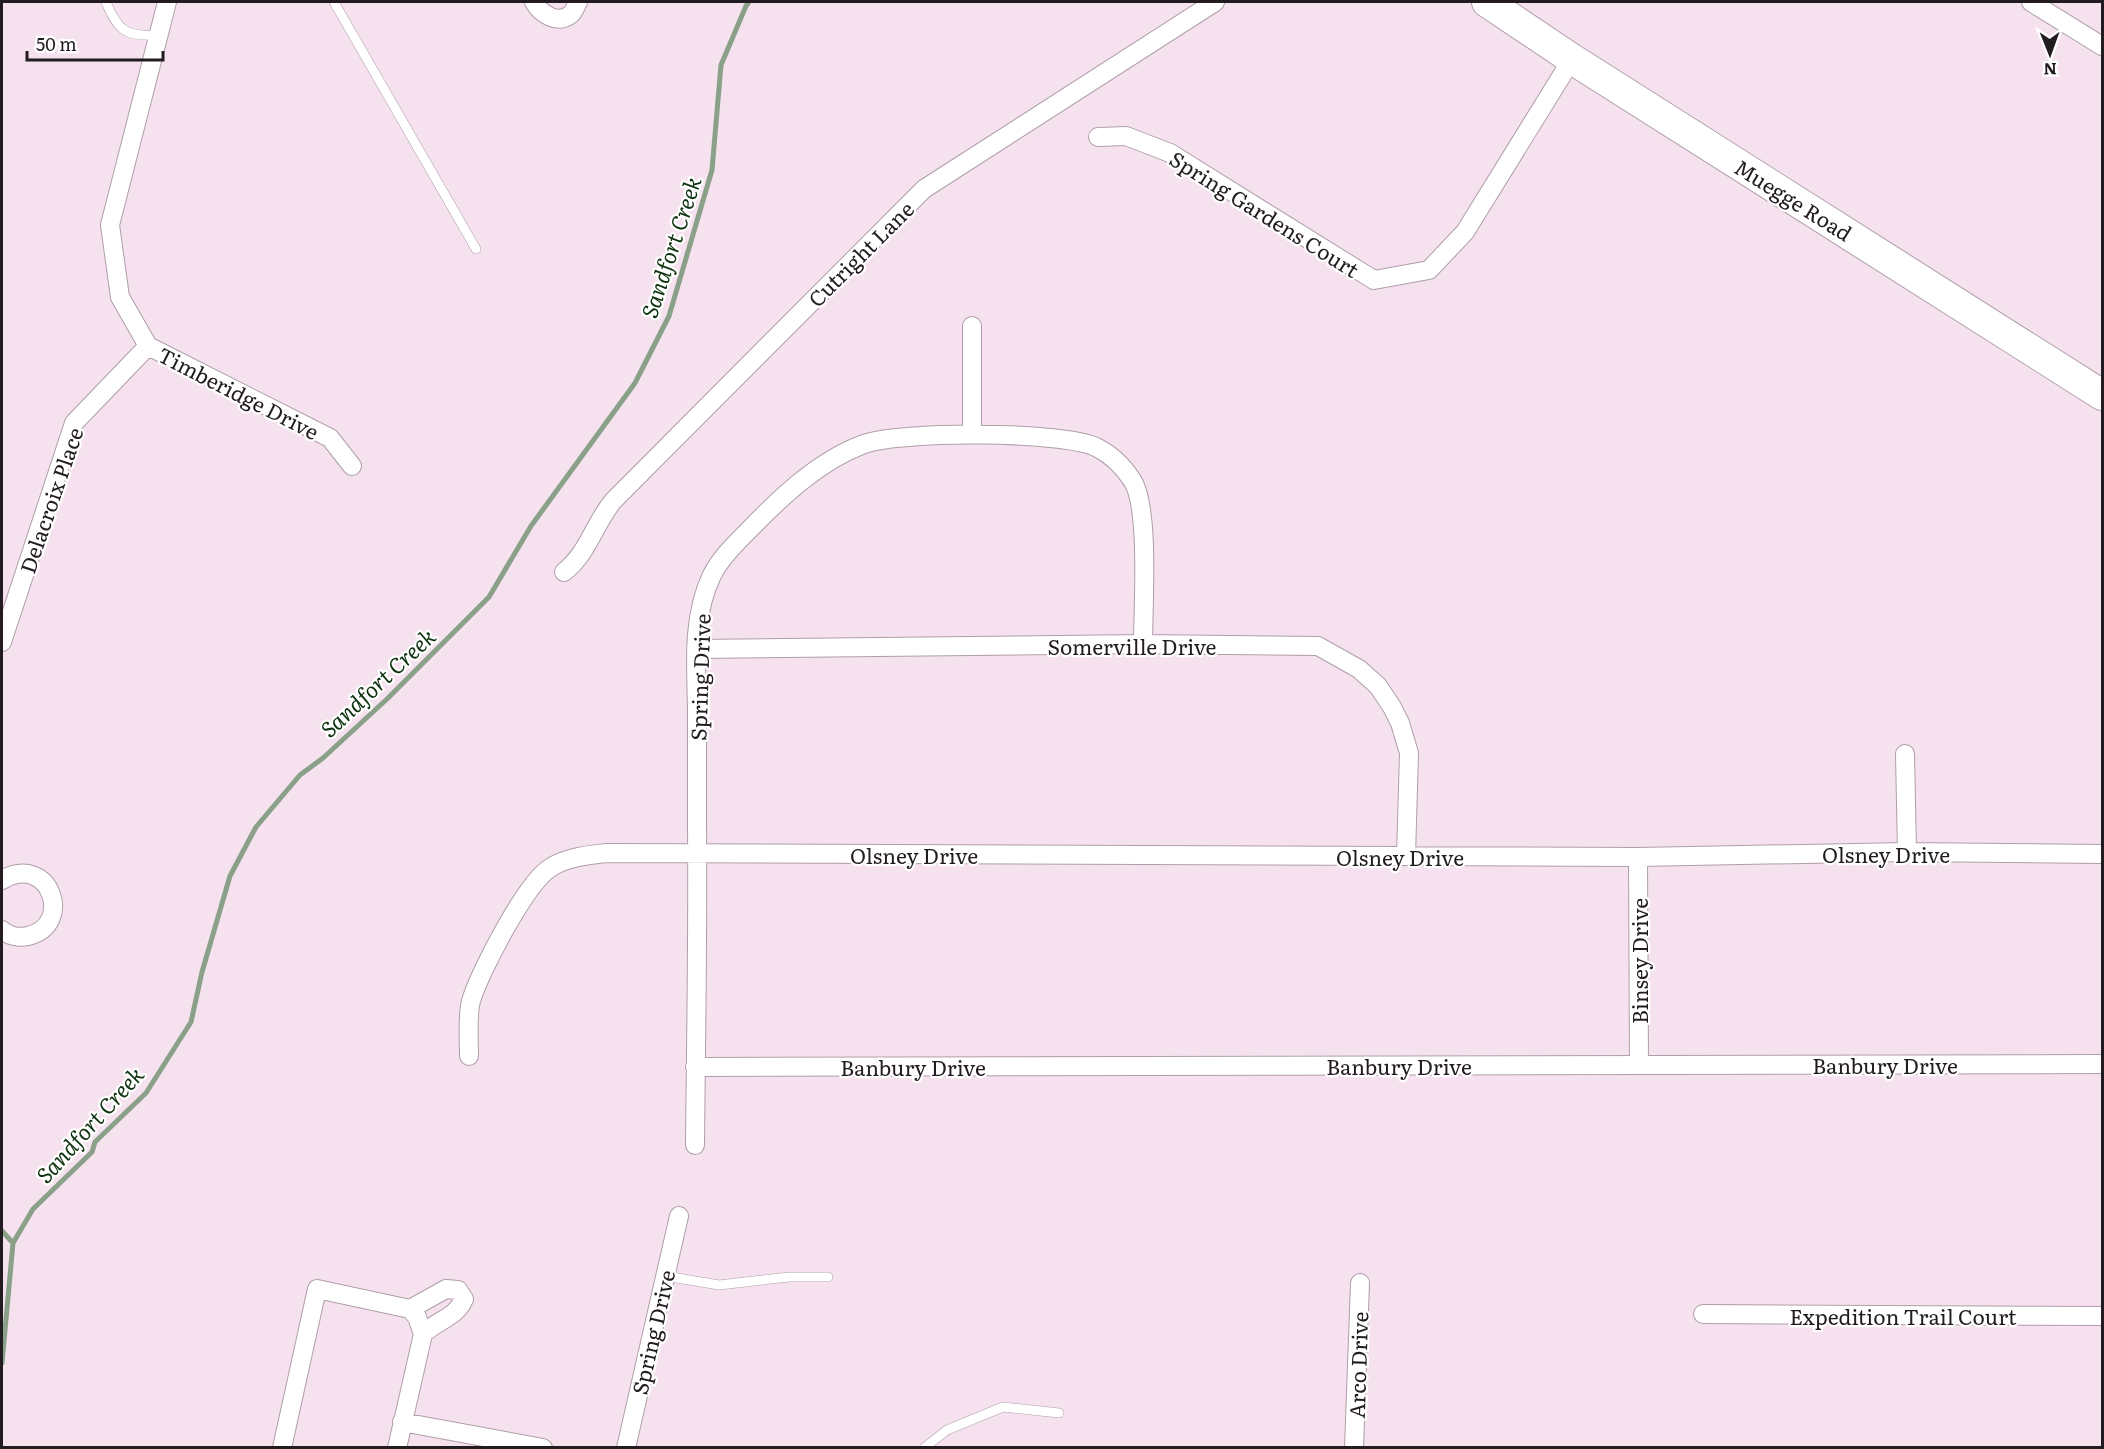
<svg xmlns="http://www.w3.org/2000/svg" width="2104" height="1449" font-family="Literata,serif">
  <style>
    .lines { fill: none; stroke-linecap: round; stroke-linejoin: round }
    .stream { stroke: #8aa089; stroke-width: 5 }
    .service-casing { stroke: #af9ea9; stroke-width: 10 }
    .minor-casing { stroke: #af9ea9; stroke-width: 20 }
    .primary-casing { stroke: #af9ea9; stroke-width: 32 }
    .service { stroke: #fff; stroke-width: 9 }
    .minor { stroke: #fff; stroke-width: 18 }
    .primary { stroke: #fff; stroke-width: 30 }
    .labels { text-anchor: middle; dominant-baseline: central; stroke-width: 4.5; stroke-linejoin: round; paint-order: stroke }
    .street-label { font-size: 21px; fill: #221c20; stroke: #fff }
    .water-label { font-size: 22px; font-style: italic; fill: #0f3310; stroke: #fff }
  </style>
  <rect width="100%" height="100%" fill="#f5e2ee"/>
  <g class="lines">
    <path class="stream" d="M2,1231L13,1243
      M2,1363L13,1243L33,1209L92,1152L95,1142L146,1093L191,1022L202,972L230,876L256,827L300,775L323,758L387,699L489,597L531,526L635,383L669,316L712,170L721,65L746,6L749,2"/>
    <defs>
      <path id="service" d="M106,2C118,31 126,37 158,35
        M334,2L476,249
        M665,1276L719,1285L789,1277H828
        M924,1448L947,1430L1003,1407L1059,1413"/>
      <path id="minor" d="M167,2L110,225L120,297L148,346L330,438L352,466
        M534,2C540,13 558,26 571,14C574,12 576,5 578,2
        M2031,2L2102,46
        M1098,137L1126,136L1170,153L1374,280L1429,270L1465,232L1572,59
        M972,434V326
        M564,572C588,553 593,526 613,501L924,189L1215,2
        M2,642L74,423L148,346
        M696,649L1143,644L1318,646L1359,669L1378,686L1392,707L1400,723L1409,753L1406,856
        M1905,754L1907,852
        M1638,857L1639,1064
        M2,880C50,852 75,925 28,936C19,938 9,936 2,930
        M469,1056C469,1041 467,1016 471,1001C479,973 526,883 550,868C566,857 589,855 607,853L1638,857L1907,852L2102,854
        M695,1067L2102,1064
        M695,1145C696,1039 698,932 697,825C697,786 697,747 697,708C696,664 692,616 712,575C720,559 734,545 747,532C780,498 818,461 864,444C900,431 1062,431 1096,447C1110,454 1123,466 1132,480C1150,506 1143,608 1143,644
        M410,1309L446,1289L458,1290L464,1299C456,1318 437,1320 423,1334
        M1703,1314L2102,1316
        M402,1422L543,1448
        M282,1448L317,1289L410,1309L417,1317L423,1334L397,1448
        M626,1448L679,1216
        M1354,1448L1360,1283"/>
      <path id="primary" d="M1487,2L1572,59L2102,395"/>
    </defs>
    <use href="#service" class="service-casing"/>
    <use href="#minor" class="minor-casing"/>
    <use href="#primary" class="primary-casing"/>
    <use href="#service" class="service"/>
    <use href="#minor" class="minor"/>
    <use href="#primary" class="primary"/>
  </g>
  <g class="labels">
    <g class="street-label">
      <text transform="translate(1794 199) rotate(32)">Muegge Road</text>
      <text transform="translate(1265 213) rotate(32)">Spring Gardens Court</text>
      <text transform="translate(860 253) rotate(-45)">Cutright Lane</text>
      <text transform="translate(239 392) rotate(27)">Timberidge Drive</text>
      <text transform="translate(50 500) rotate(-71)">Delacroix Place</text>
      <text x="1132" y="645">Somerville Drive</text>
      <text transform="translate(699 677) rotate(-88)">Spring Drive</text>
      <text x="1886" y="853">Olsney Drive</text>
      <text x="914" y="854">Olsney Drive</text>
      <text x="1400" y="856">Olsney Drive</text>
      <text transform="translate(1638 961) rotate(-90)">Binsey Drive</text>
      <text x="1885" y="1064">Banbury Drive</text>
      <text x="1399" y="1065">Banbury Drive</text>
      <text x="913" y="1066">Banbury Drive</text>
      <text x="1903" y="1315">Expedition Trail Court</text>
      <text transform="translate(652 1332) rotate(-77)">Spring Drive</text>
      <text transform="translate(1357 1365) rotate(-88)">Arco Drive</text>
    </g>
    <g class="water-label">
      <text transform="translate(670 247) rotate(-72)">Sandfort Creek</text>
      <text transform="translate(377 682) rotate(-43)">Sandfort Creek</text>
      <text transform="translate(89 1124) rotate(-48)">Sandfort Creek</text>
    </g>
  </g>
  <rect width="2104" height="1449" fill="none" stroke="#221c20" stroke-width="6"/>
  <g transform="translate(2050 54) rotate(179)" stroke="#ffffff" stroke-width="4.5" paint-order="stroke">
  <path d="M0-4.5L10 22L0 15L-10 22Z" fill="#221c20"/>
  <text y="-9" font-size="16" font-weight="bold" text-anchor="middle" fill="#221c20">N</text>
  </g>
  <path d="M27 51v9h136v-9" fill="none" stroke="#221c20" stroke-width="3"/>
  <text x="36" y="51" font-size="18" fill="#221c20" stroke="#ffffff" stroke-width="4.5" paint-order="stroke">50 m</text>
</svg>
